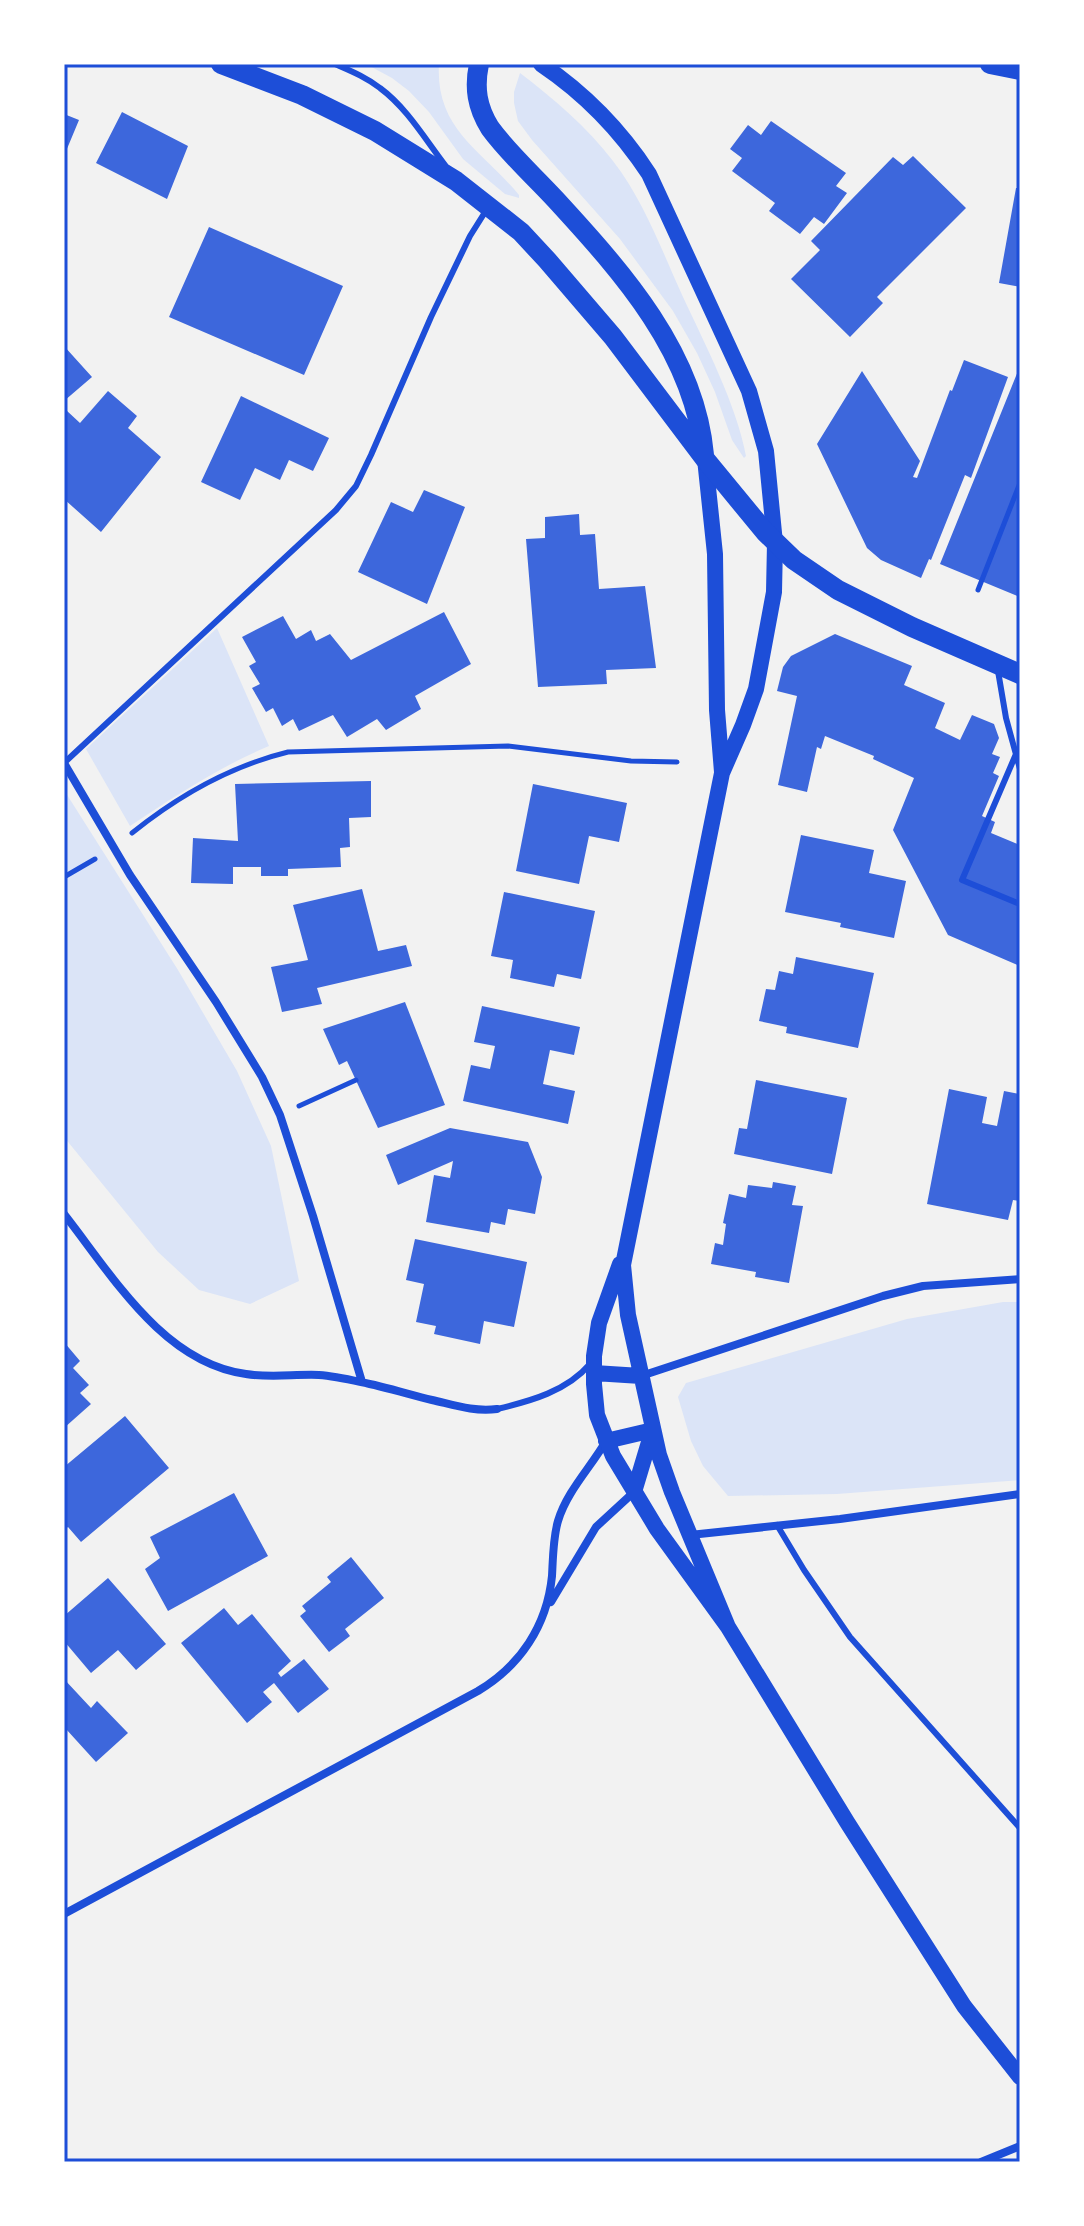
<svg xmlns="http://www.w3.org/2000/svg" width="1084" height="2226" font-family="Signika,sans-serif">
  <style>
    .green { fill: #dbe4f7 }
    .building { fill: #3d67dc }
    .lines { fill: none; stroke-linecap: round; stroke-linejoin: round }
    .path { stroke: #1d4ed8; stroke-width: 5 }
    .service { stroke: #1d4ed8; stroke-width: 6 }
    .minor { stroke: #1d4ed8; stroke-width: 8 }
    .secondary { stroke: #1d4ed8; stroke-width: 16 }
    .primary { stroke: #1d4ed8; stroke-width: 20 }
    .neatline { fill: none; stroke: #1d4ed8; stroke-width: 3 }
  </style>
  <rect width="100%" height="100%" fill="#f2f2f2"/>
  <path class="green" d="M366,64H439C435,130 483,151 519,195V198L505,194L463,159L429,112L409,91L392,78Z
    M520,73C554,99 587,127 613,161C644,201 662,251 683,297C705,344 737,406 746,456L744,458L732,440L715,392L697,353L673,311L620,239L532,140L518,121L514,103V92Z
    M217,628L269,746C219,767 175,796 130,826L86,749Z
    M64,790L178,970L237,1071L271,1146L299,1281L250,1304L199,1290L158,1252L64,1137Z
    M1003,1302H1020V1480L837,1494L728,1496L703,1466L691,1441L678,1397L686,1383L907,1319Z"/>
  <path class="building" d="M122,112L188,146L167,199L96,163Z
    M64,114L79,120L64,156Z
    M771,121L846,173L836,186L847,193L824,224L814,217L800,234L769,211L775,203L732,171L742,158L730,149L748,125L761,135Z
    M913,156L966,208L877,297L883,303L850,337L791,279L820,250L811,241L893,157L903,165Z
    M1016,188H1020V287L999,283Z
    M209,227L343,286L304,375L169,317Z
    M64,346L92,377L64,401Z
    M964,360L1008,377L971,478L965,475L931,560L929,559L921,578L881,560L867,548L817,444L862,371L920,461L913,477L917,478L950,390L952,391Z
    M1020,366V597L940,564Z
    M108,391L137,416L128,428L161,457L101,532L64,499V413L66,410L80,423Z
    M241,396L329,438L313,471L289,460L280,480L255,468L240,500L201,482Z
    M424,490L465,507L427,604L358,572L391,502L413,512Z
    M579,514L580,535L595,534L599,589L645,586L656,668L606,670L607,684L538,687L526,539L545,538V517Z
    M444,612L471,664L415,696L421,709L386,730L377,719L347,737L333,715L299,731L293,719L282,726L273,708L266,712L252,688L260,684L249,666L256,662L242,637L283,616L296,639L311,630L316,641L330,634L351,660Z
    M835,634L912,666L904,685L945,703L935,728L960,740L972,715L994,724L999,738L992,754L1000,757L993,773L999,776L982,816L995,822L991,833L1020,845V966L948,935L893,830L914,778L873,759L874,756L825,736L821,749L817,747L807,792L778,785L797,696L777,691L783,667L791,656Z
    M371,781V817L349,818L350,847L340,848L341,867L288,869V876H261V867H233V884L191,883L193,838L238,841L235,784Z
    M533,784L627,803L619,842L589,836L579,884L516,871Z
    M801,835L874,850L869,873L906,881L894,938L840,927L841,923L785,912Z
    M362,889L378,951L406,945L412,966L317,988L322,1004L282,1012L271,967L308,960L293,905Z
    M504,892L595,911L581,979L557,974L554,987L510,978L513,960L491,956Z
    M796,957L874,973L858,1048L786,1033L787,1027L759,1021L766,989L775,990L779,971L793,974Z
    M405,1002L445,1105L378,1128L347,1061L339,1065L323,1029Z
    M482,1006L580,1027L574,1055L550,1050L543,1084L575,1091L568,1124L463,1101L471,1065L490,1069L495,1046L474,1042Z
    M756,1080L847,1098L832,1174L734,1154L739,1128L747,1129Z
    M949,1089L987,1097L982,1123L997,1126L1004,1091L1020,1094V1201L1013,1200L1008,1220L927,1204Z
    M450,1128L528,1142L542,1177L535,1214L508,1209L505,1225L491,1222L489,1233L426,1222L434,1175L450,1178L453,1161L398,1185L386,1155Z
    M773,1182L796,1186L792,1205L803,1206L789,1283L755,1277L756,1272L711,1264L715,1243L723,1245L726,1224L723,1223L729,1194L746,1198L748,1185L772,1188Z
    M415,1239L527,1262L514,1327L484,1321L480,1344L434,1334L436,1326L416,1322L424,1284L406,1280Z
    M64,1342L80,1361L73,1368L89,1385L80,1393L91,1404L64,1428Z
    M125,1416L169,1468L81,1542L68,1527L64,1530V1467Z
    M234,1493L268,1556L168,1611L145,1569L160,1558L150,1537Z
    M351,1557L384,1598L345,1629L350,1636L329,1652L300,1616L306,1611L302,1606L331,1582L327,1577Z
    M108,1578L166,1644L136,1670L118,1650L91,1673L64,1641V1616Z
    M224,1608L238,1625L252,1614L291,1661L278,1673L281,1677L304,1659L329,1689L298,1713L274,1683L263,1692L272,1702L247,1723L181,1643Z
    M64,1679L91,1708L97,1701L128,1733L96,1762L66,1729L64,1730Z"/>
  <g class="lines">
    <path class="path" d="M978,590L1020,483
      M132,833C178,796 231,766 288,752L508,746L631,761L677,762
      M64,877L95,859
      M299,1106L356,1080"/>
    <path class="service" d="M335,64C351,71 366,77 380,88C407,108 425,139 445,165
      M998,671L1006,718L1020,769
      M1016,754L962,880L1020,904
      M64,763L336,510L356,486L371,455L431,317L470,236L487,209
      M497,1409C531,1401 567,1391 590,1364
      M777,1525L804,1570L850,1637L1020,1828"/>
    <path class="minor" d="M64,763L130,875L216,1002L262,1077L280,1115L313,1216L362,1382
      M64,1214C112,1275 163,1363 246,1374C270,1378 295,1374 319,1375C333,1376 347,1379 361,1382C385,1387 408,1394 432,1400C454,1405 474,1412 497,1409
      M641,1376L883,1296L923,1286L1020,1279
      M690,1535L840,1519L1020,1494
      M551,1602L596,1527L634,1492
      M64,1914L478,1691C520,1666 547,1626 552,1576C553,1558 553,1538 558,1521C567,1491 591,1467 606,1441
      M981,2162L1020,2146"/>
    <path class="secondary" d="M541,64C584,93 621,131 649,174L749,391L766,451L775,543L774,592L756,689L743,725L722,773L623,1265L628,1315L659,1455L672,1492L728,1627
      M705,459L715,554L717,710L722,772
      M620,1264L599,1323L594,1356V1384L597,1415L613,1456L657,1529L728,1627L847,1822L964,2006L1020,2077
      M594,1373L641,1376
      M606,1441L653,1430
      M634,1492L652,1432"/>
    <path class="primary" d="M221,64L302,95L375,131L456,181L521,232L547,260L613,337L705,459L765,532L794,560L838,590L912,627L1020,674
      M479,64C474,88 477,107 490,128C509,154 534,176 556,200C622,272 695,353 704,455
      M990,64L1020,70"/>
  </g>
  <rect width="1084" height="2226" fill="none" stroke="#ffffff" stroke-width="132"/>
  <rect x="66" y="66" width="952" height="2094" class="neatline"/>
</svg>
